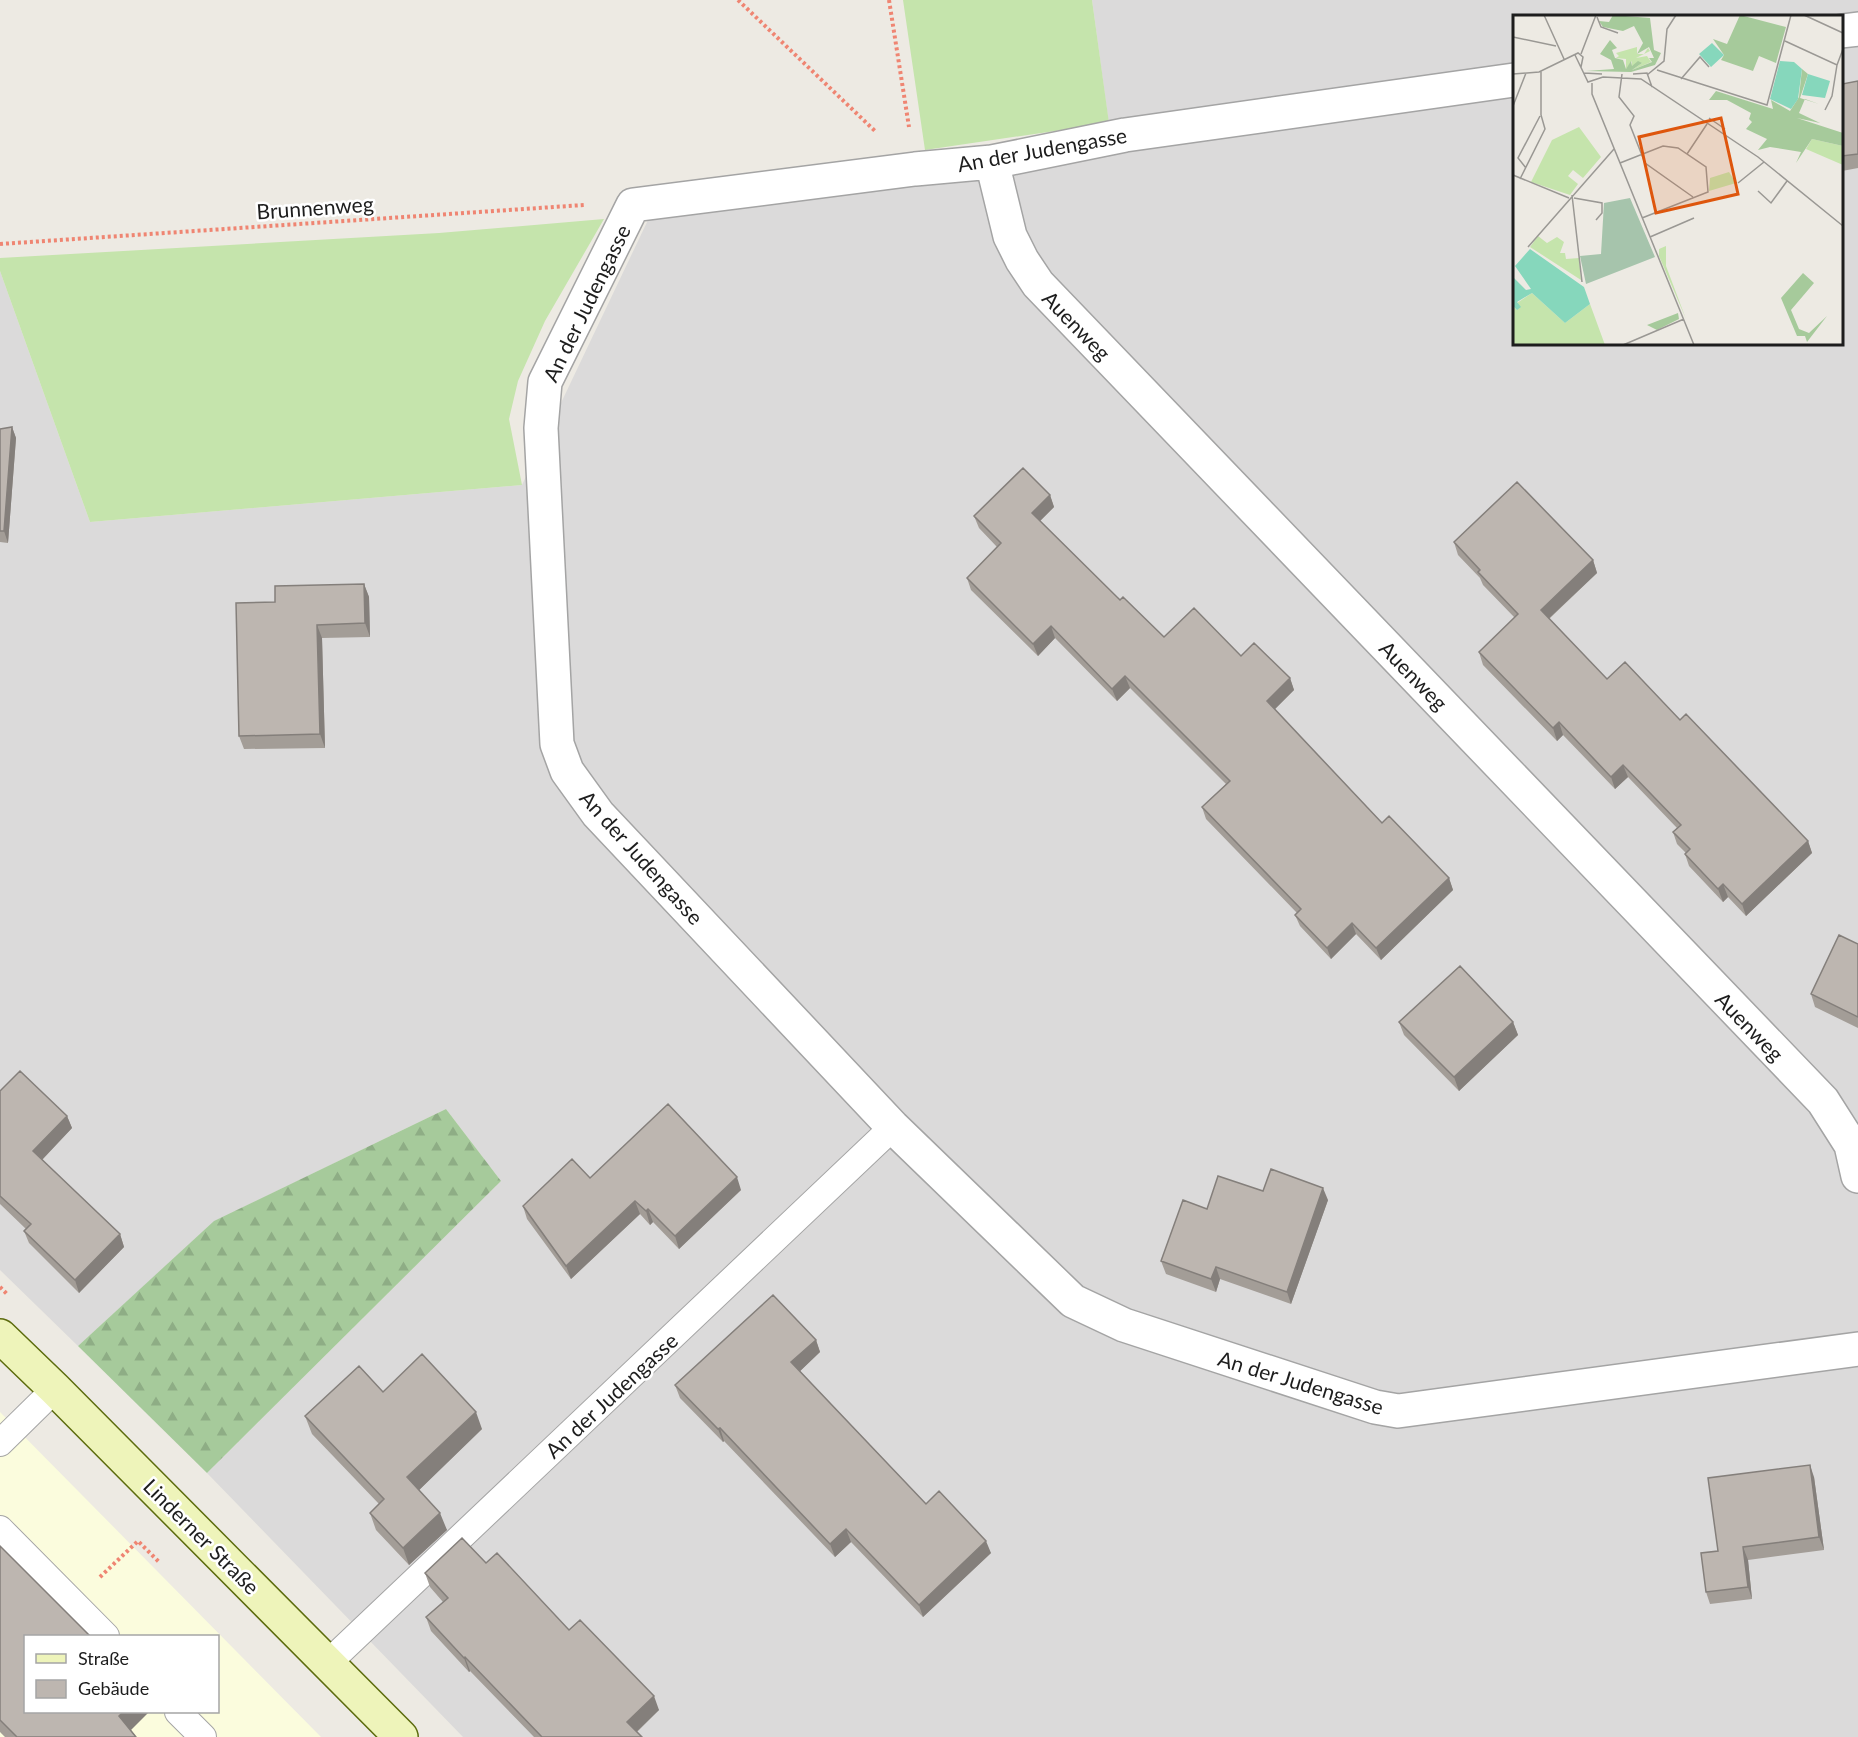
<svg xmlns="http://www.w3.org/2000/svg" width="1858" height="1737" font-family="Lato,sans-serif">
  <style>
    .residential { fill: #dbdada; fill-rule: evenodd }
    .education { fill: #fbfcdd; fill-rule: evenodd }
    .grass { fill: #c5e4ac }
    .forest { fill: url(#forest-firs) }
    .lines { fill: none; stroke-linecap: round; stroke-linejoin: round }
    .service-casing { stroke: #a4a4a4; stroke-width: 28 }
    .minor-casing { stroke: #a4a4a4; stroke-width: 36 }
    .secondary-casing { stroke: #5c6b0d; stroke-width: 36 }
    .path { stroke: #ef8572; stroke-width: 4; stroke-dasharray: 3 3; stroke-linecap: butt }
    .service { stroke: #fff; stroke-width: 26 }
    .minor { stroke: #fff; stroke-width: 33 }
    .secondary { stroke: #eef4ba; stroke-width: 33 }
    .wall { fill: #a39d97 }
    .shaded-wall { fill: #847f7b }
    .building { fill: #bdb6b0; stroke: #847f7b; stroke-width: 1.5 }
    .labels { text-anchor: middle; dominant-baseline: central; stroke-width: 5; stroke-linejoin: round; paint-order: stroke }
    .street-label { font-size: 21px; fill: #1d1d1d; stroke: #fff }
    .inset-road { fill: none; stroke: #9a9894; stroke-width: 1.5 }
    .view { fill: #de560d; fill-opacity: 0.15; stroke: #de560d; stroke-width: 3 }
    .inset-edge { fill: none; stroke: #1d1d1d; stroke-width: 3 }
  </style>
  <defs>
    <pattern id="forest-firs" width="22" height="20" patternUnits="userSpaceOnUse" patternTransform="scale(1.5)"><rect width="22" height="20" fill="#a6ca9b"/><path d="M5 1l3.5 6h-7zM16 11l3.5 6h-7z" fill="#8ead85"/></pattern>
  </defs>
  <rect width="100%" height="100%" fill="#edeae3"/>
  <path class="residential" d="M1092,0H1858V1737H463L207,1473L501,1181L446,1109L215,1221L78,1346L0,1270V271L90,522L522,485L648,220L1113,154ZM1514,16H1842V344H1514Z"/>
  <path class="education" d="M0,1412L321,1737H0ZM26,1636H218V1712H26Z"/>
  <path class="grass" d="M903,0H1092L1109,123L925,150Z
    M604,219L545,321L518,381L509,419L522,485L90,522L0,271V258L439,233Z"/>
  <path class="forest" d="M446,1109L501,1181L207,1473L78,1346L214,1221Z"/>
  <g class="lines">
    <defs>
      <path id="service" d="M0,1443L55,1389
        M0,1529L106,1636
        M328,1663L893,1127
        M178,1712L203,1737"/>
      <path id="minor" d="M1842,31L1858,29
        M1514,80L1125,135L992,162L915,169L633,205L545,382L541,428L557,744L567,771L598,814L893,1127L1073,1301L1124,1325L1375,1407L1398,1411L1858,1349
        M992,162L1010,236L1022,260L1038,284L1823,1101L1851,1145L1858,1176"/>
      <path id="secondary" d="M0,1336L55,1389L401,1737"/>
    </defs>
    <use href="#service" class="service-casing"/>
    <use href="#minor" class="minor-casing"/>
    <use href="#secondary" class="secondary-casing"/>
    <path class="path" d="M738,0L875,131
      M889,0L909,127
      M0,244L584,205
      M0,1287L7,1294
      M100,1577L138,1541L159,1562"/>
    <use href="#service" class="service"/>
    <use href="#minor" class="minor"/>
    <use href="#secondary" class="secondary"/>
  </g>
  <path class="wall" d="M1858,81V168L1842,171V84Z
    M12,427L16,438L8,543L0,542V429Z
    M1050,495L1054,507L1040,521L1120,600L1164,637L1241,656L1290,678L1294,690L1274,710L1382,823L1449,878L1453,890L1381,960L1356,934L1331,959L1300,926L1295,915L1297,913L1206,819L1202,807L1226,784L1130,688L1117,701L1055,638L1038,656L971,590L967,578L997,547L979,528L974,516Z
    M1454,542L1593,560L1597,573L1549,619L1607,679L1680,720L1808,841L1812,853L1746,916L1728,897L1723,902L1689,866L1685,854L1686,853L1677,844L1673,832L1677,828L1628,777L1615,789L1563,735L1557,741L1483,665L1479,652L1515,618L1483,585L1480,578L1458,555Z
    M364,584L369,597L370,637L322,638L325,748L244,749L239,736L275,602Z
    M1858,944V1028L1815,1007L1811,994Z
    M1399,1022H1513L1518,1035L1459,1091L1404,1035Z
    M0,1091L67,1116L72,1128L42,1160L120,1234L124,1247L79,1293L29,1243L24,1231L26,1229L0,1204Z
    M590,1178L741,1190L679,1249L653,1222L650,1225L640,1214L571,1279L527,1219L523,1206Z
    M1263,1191L1328,1200L1291,1304L1220,1279L1216,1292L1166,1274L1161,1261L1207,1209Z
    M816,1340L820,1352L800,1371L926,1504L991,1553L923,1617L851,1542L835,1557L724,1441L723,1442L680,1398L675,1385Z
    M383,1392L482,1429L419,1490L447,1530L409,1565L376,1530L370,1513L379,1504L312,1434L305,1416Z
    M1814,1477L1824,1550L1748,1560L1752,1599L1710,1604L1706,1592L1718,1551Z
    M0,1546L131,1730L136,1737H5L0,1732Z
    M486,1563L569,1630L659,1710L637,1732L642,1737H534L470,1671L469,1672L431,1631L426,1617L443,1602L430,1587L425,1573Z"/>
  <path class="shaded-wall" d="M12,427L16,438L8,543L4,531Z
    M1050,495L1054,507L1036,525L1032,513Z
    M1593,560L1597,573L1545,622L1541,610Z
    M364,584L369,597L370,637L365,623Z
    M317,625L322,638L325,748L320,734Z
    M1051,626L1055,638L1038,656L1033,644Z
    M1125,676L1130,688L1117,701L1112,689Z
    M1290,678L1294,690L1271,713L1267,701Z
    M1559,722L1563,735L1557,741L1553,728Z
    M1623,765L1628,777L1615,789L1611,777Z
    M1808,841L1812,853L1746,916L1742,904Z
    M1449,878L1453,890L1381,960L1376,948Z
    M1723,884L1728,897L1723,902L1718,889Z
    M1352,923L1356,934L1331,959L1327,948Z
    M1513,1022L1518,1035L1459,1091L1454,1077Z
    M67,1116L72,1128L38,1164L33,1151Z
    M737,1177L741,1190L679,1249L675,1236Z
    M1323,1188L1328,1200L1291,1304L1287,1292Z
    M635,1201L640,1214L571,1279L566,1266Z
    M648,1209L653,1222L650,1225L646,1211Z
    M120,1234L124,1247L79,1293L75,1280Z
    M1216,1267L1220,1279L1216,1292L1211,1279Z
    M816,1340L820,1352L796,1375L791,1362Z
    M476,1412L482,1429L414,1495L407,1477Z
    M720,1428L724,1441L723,1442L718,1429Z
    M1810,1465L1814,1477L1824,1550L1819,1537Z
    M440,1513L447,1530L409,1565L403,1548Z
    M846,1529L851,1542L835,1557L830,1544Z
    M986,1541L991,1553L923,1617L919,1605Z
    M1743,1547L1748,1560L1752,1599L1748,1587Z
    M465,1657L470,1671L469,1672L464,1658Z
    M654,1696L659,1710L632,1736L627,1722Z
    M123,1712H149L126,1735L119,1716Z"/>
  <path class="building" d="M1858,81V154L1842,156V84Z
    M12,427L4,531H0V429Z
    M1023,468L1050,495L1032,513L1120,600L1123,597L1164,637L1194,608L1241,656L1254,643L1290,678L1267,701L1382,823L1389,816L1449,878L1376,948L1352,923L1327,948L1295,915L1301,909L1202,807L1230,781L1125,676L1112,689L1051,626L1033,644L967,578L1001,543L974,516Z
    M1517,482L1593,560L1541,610L1607,679L1625,662L1680,720L1686,714L1808,841L1742,904L1723,884L1718,889L1685,854L1690,849L1673,832L1681,825L1623,765L1611,777L1559,722L1553,728L1479,652L1518,614L1478,572L1480,570L1454,542Z
    M364,584L365,623L317,625L320,734L239,736L236,603L275,602V586Z
    M1839,935L1858,944V1017L1811,994Z
    M1460,966L1513,1022L1454,1077L1399,1022Z
    M20,1071L67,1116L33,1151L120,1234L75,1280L24,1231L31,1224L0,1196V1091Z
    M668,1104L737,1177L675,1236L648,1209L646,1211L635,1201L566,1266L523,1206L572,1159L590,1178Z
    M1271,1169L1323,1188L1287,1292L1216,1267L1211,1279L1161,1261L1183,1200L1207,1209L1218,1176L1263,1191Z
    M773,1295L816,1340L791,1362L926,1504L939,1491L986,1541L919,1605L846,1529L830,1544L720,1428L718,1429L675,1385Z
    M422,1354L476,1412L407,1477L440,1513L403,1548L370,1513L384,1499L305,1416L359,1366L383,1392Z
    M1810,1465L1819,1537L1743,1547L1748,1587L1706,1592L1701,1553L1718,1551L1708,1478Z
    M462,1538L486,1563L497,1553L569,1630L580,1620L654,1696L627,1722L642,1737H542L465,1657L464,1658L426,1617L448,1598L425,1573Z
    M0,1546L90,1636H26V1712H123L119,1716L136,1737H17L0,1720Z"/>
  <g class="labels">
    <g class="street-label">
      <text transform="translate(1042 149) rotate(-10)">An der Judengasse</text>
      <text transform="translate(315 207) rotate(-4)">Brunnenweg</text>
      <text transform="translate(586 303) rotate(-64)">An der Judengasse</text>
      <text transform="translate(1077 325) rotate(46)">Auenweg</text>
      <text transform="translate(1414 675) rotate(46)">Auenweg</text>
      <text transform="translate(642 857) rotate(48)">An der Judengasse</text>
      <text transform="translate(1750 1026) rotate(46)">Auenweg</text>
      <text transform="translate(1301 1382) rotate(17)">An der Judengasse</text>
      <text transform="translate(611 1395) rotate(-43)">An der Judengasse</text>
      <text transform="translate(202 1536) rotate(45)">Linderner Straße</text>
    </g>
  </g>
  <g transform="translate(1513 15)">
    <rect width="330" height="330" fill="#edeae3"/>
    <path d="M124,32V39H131L135,33L137,36L123,43L134,41L138,47L119,55L129,48L119,51V46L113,54V44L103,43L106,41L103,38ZM66,112L88,142L70,163L60,155L55,161L65,169L57,180L18,167L39,125ZM299,124L330,131V150L293,134ZM216,157L223,168L196,176L197,163ZM25,221L34,228L44,222L51,227L47,238H52L53,244L66,243L68,265L17,232ZM153,231V251L173,304L146,241V234ZM19,278L52,308L77,289L92,330H0V291L4,295V288Z" fill="#c5e4ac"/>
    <path d="M100,0L137,3L141,35L148,38L142,50L118,57L73,56L101,54L98,45L87,39L97,25L104,33L99,35L102,43L110,45L113,54L118,46L119,51L125,46L129,48L119,55L139,47L136,43H141L136,32L124,39L130,28L121,11L110,16L90,12L86,6L96,7ZM227,0L273,12L263,48L246,41L240,56L208,45L211,40L200,24L214,29ZM289,54L295,59L287,83L306,89L292,84L286,98L307,108L284,103L330,118V131L299,124L283,148L288,137L257,132L245,135L254,124L233,114L239,107L236,104L238,98L214,85H196L203,76L260,94L258,85L277,96L286,82ZM290,258L301,268L278,295L286,314L296,318L314,301L294,327L292,321H284L268,283ZM165,298L166,304L144,315L134,310Z" fill="#a6ca9b"/>
    <path d="M117,183L142,242L73,269L67,241L88,239L91,188Z" fill="#a6c4ac"/>
    <path d="M199,28L211,40L198,52L186,39ZM267,46L281,47L289,54L285,84L278,94L257,84ZM295,59L317,66L312,83L289,80ZM17,234L71,272L77,289L52,308L19,278L4,287L8,292L4,295L0,291V262L13,275L18,274L2,251Z" fill="#86d7bc"/>
    <path class="inset-road" d="M31,0L51,44M291,0L330,18M84,2L88,12L105,18M0,22L43,31M272,26L324,50L330,34M68,39L83,0M62,40L75,67L90,62L128,64L245,142L330,211M144,55L254,90L278,0M71,58L89,59M0,59L26,57L65,38L70,42L68,52M109,59L106,82L121,101L117,110L132,148L180,182M120,59L134,58L139,72M134,60L151,46L154,14L163,0M168,64L187,42L196,52M79,68V79L181,330M0,91L13,58M312,95L319,81L324,50M196,103L212,114M174,139L194,109M107,148L150,131L165,133L193,152L195,177L129,203M13,153L5,143L27,101M0,160L56,183M7,164L32,114L28,100V56M225,168L251,147M245,176L258,188L274,166M59,180L69,267M61,183L89,188V198L83,205M137,222L181,203M15,232L101,134M110,330L171,304"/>
    <path class="view" d="M208,103L225,179L143,198L126,122Z"/>
    <rect width="330" height="330" class="inset-edge"/>
  </g>
  <rect x="24" y="1635" width="195" height="78" fill="#ffffff" stroke="#a5a5a5" stroke-width="1.5"/>
  <rect x="36" y="1654" width="30" height="9" fill="#eef4ba" stroke="#a5a5a5" stroke-width="1.5"/>
  <text x="78" y="1665" font-size="18" fill="#1d1d1d">Straße</text>
  <rect x="36" y="1680" width="30" height="18" fill="#bdb6b0" stroke="#a5a5a5" stroke-width="1.5"/>
  <text x="78" y="1695" font-size="18" fill="#1d1d1d">Gebäude</text>
</svg>
